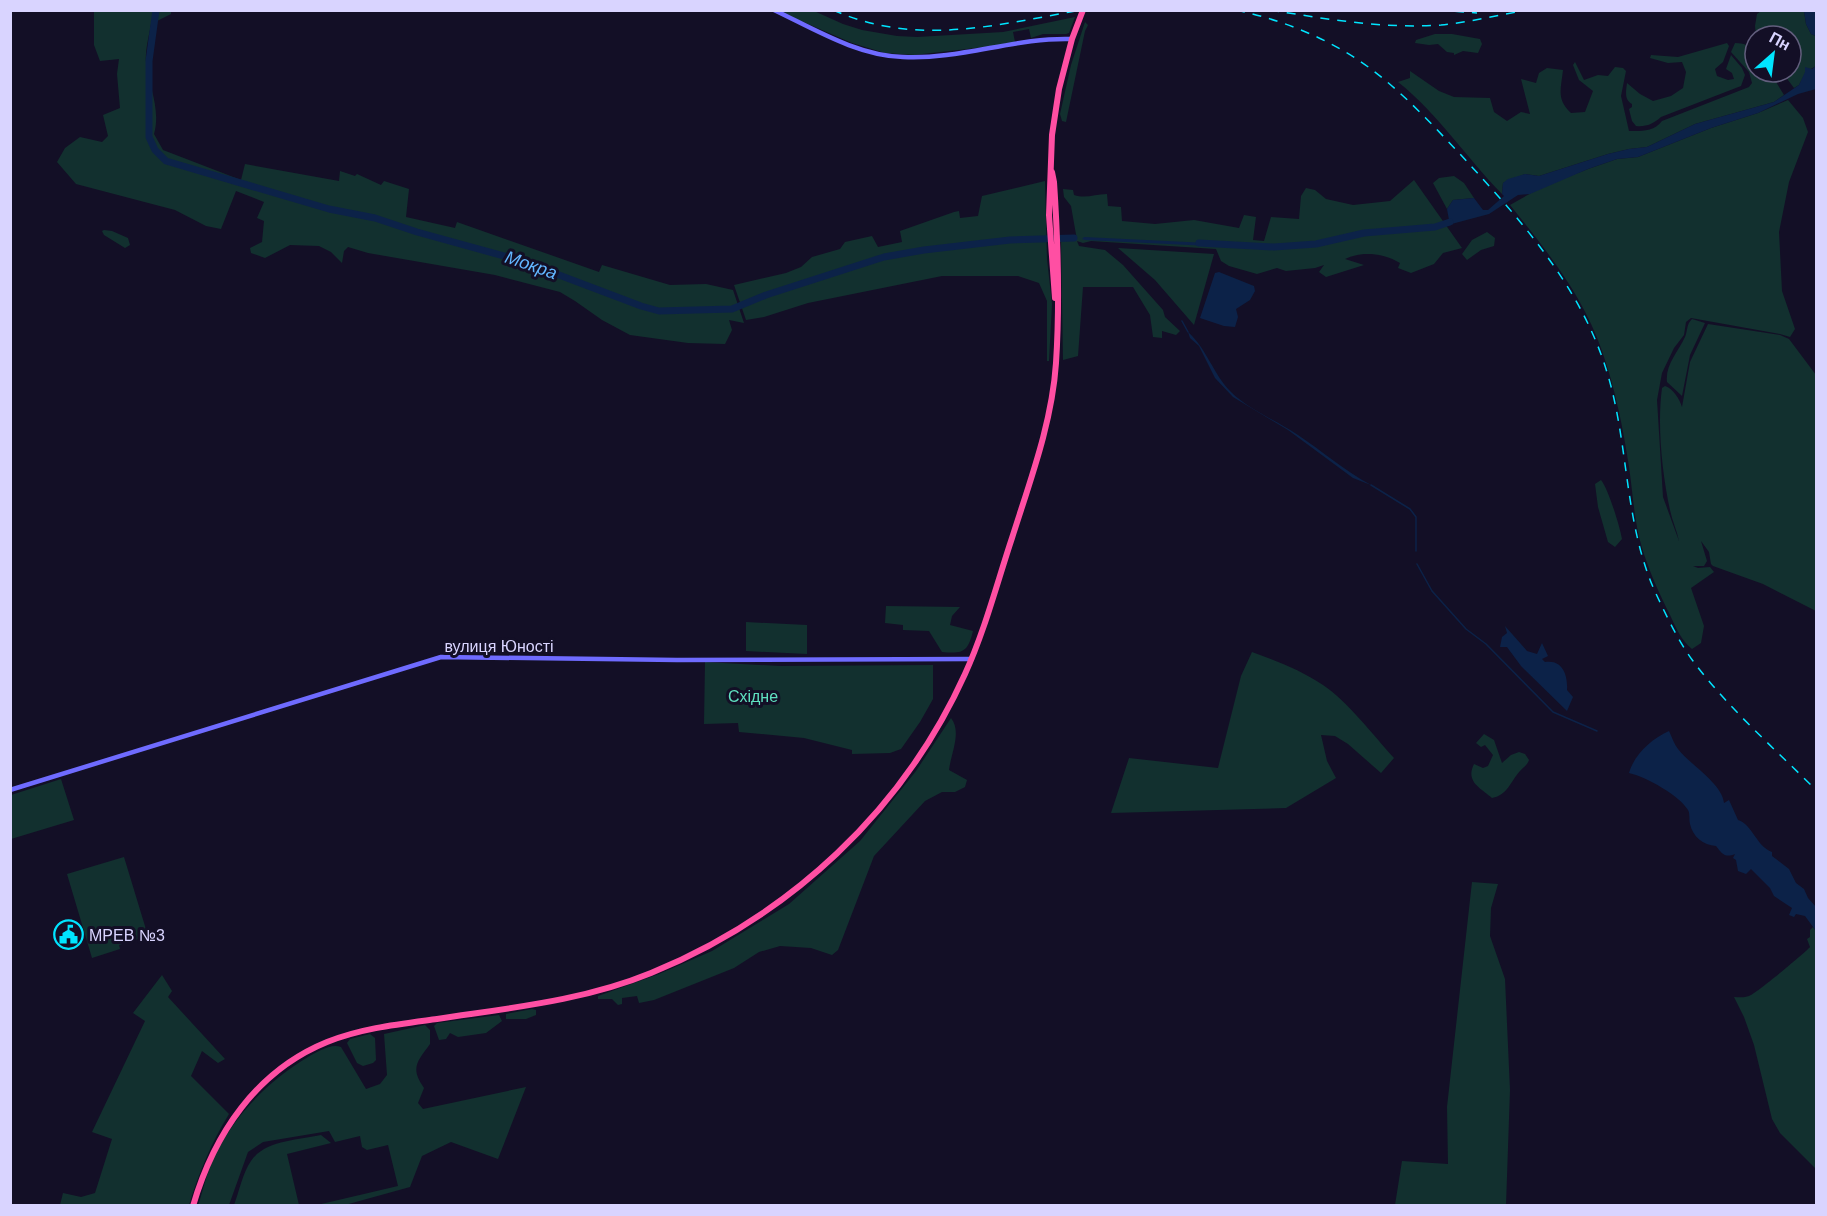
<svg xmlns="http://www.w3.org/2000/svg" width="1827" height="1216" font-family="Helvetica,sans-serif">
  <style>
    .green { fill: #12302f }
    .water { fill: #0c2248 }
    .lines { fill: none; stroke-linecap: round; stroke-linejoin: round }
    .stream { stroke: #0c2248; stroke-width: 1.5 }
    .river { stroke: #0c2248; stroke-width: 7 }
    .secondary { stroke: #6f6bff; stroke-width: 4.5 }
    .highway { stroke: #ff4fa3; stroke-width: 6 }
    .rail { stroke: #00e5ff; stroke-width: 1.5; stroke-dasharray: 9 8; stroke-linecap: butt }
    .labels { text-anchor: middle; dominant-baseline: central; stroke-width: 6; stroke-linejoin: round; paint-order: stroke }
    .street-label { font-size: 16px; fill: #d9d4ff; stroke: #130f26 }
    .park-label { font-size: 16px; fill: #5fe0c0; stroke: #130f26 }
    .poi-label { font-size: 16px; fill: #d9d4ff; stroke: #130f26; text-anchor: start }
    .water-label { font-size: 18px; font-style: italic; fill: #62b6ff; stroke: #130f26 }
  </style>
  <rect width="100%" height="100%" fill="#130f26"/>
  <path class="green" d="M94,11H171V14L151,24C149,36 145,50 146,62C149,87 161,109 154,134L163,150L241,180L245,164L339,181L340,171L355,176L357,174L381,185L384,181L409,189L406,217L455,228L457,222L599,272L602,265L670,285L706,284L733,290L744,323L729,320L732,330L725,344L688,343L630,335L602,320L575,301L560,292L495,275L368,253L348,247L344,251L342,263L331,252L319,246L290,245L265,258L251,253L250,248L262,242L264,221L257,218L264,202L236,191L221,229L206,226L175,210L76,184L57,162L65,148L80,137L102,142L108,136L103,115L120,108L117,74L119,59L100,61L94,45Z
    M778,11H814L843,24L862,30L897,36L917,37L1003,32L1075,17L1069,33L1066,34H1043L1031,38L1029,29L1013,32L1015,42L1011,44L914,55L885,53L852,43Z
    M1761,11H1804L1806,24L1811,34L1816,36V66L1806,72L1799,85L1794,88L1782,72H1791V36H1756L1755,26L1757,14Z
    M1085,22L1088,25L1085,31L1066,122L1062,121L1060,114L1071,65Z
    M1435,34H1452L1480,39L1482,44L1478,53L1463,51L1454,55V53L1447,52L1438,44L1429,45L1415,43L1416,40Z
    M1727,43L1729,46L1723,62L1715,69L1717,76L1728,80L1734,79L1732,73L1726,69L1731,55L1742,68L1745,75L1741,86L1661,117C1653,124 1646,127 1636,126L1632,121L1629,109L1632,107V104C1624,100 1626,91 1627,83L1640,94L1653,101L1671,96L1683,88L1686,72L1682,62L1668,63L1650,58L1651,55L1678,57Z
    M1735,43C1758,44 1755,54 1755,72H1770L1784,95L1774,102L1695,124L1647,147L1629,149L1608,154L1539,176L1525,174L1503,183L1502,194C1466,157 1438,114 1398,82L1410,78V71L1439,91L1454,97L1490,98L1494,112L1507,121L1521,112L1530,114L1521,79L1536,83L1539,73L1547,68L1563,70C1561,89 1556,99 1571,113L1585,112L1593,91L1579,80L1573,65L1575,62L1584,80L1598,75L1608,76L1615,67L1623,68L1626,71L1621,96L1629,131C1641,131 1654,132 1662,121L1749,87L1752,83L1749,72L1731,52Z
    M1788,100L1803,118L1808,132L1789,182L1779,232L1782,291L1795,329L1790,337L1780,334L1691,318L1686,322L1684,335L1674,348L1662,373L1657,400L1663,497L1679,541C1677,531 1672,520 1670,510C1662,473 1657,425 1662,388L1665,386C1673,388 1680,400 1682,407L1690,362L1708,324L1780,335L1789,339L1816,375V611L1763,584L1713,566L1711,564L1709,552L1701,541L1707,561L1704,566H1693L1698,568L1710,567L1714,572L1691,588L1704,626L1701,643L1692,649C1681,640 1676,628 1670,615C1659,593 1649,571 1642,548C1634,521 1633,494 1629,467C1623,427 1615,388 1602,351C1583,295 1546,250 1510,205L1540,188L1588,169L1617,159L1638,157L1711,128L1758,113Z
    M1454,176L1464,183L1474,198L1453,200L1447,209L1433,183L1439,178Z
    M1414,180L1462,248L1443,253L1434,264L1411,273L1398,268L1400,263C1383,253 1362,251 1345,259L1364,265L1326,277L1319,272L1324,265L1315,268L1286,271L1277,268L1257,274L1229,266L1221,261L1216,249L1091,241L1083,243L1077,241L1079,246L1105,250L1123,265L1163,310L1165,317L1180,331L1176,335L1162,331V338L1153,337L1150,315L1133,287H1083L1078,356L1063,360L1061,240H1077L1071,206L1064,197L1063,189L1073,190L1074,195C1086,199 1095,194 1107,194L1108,206L1121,207L1122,221L1155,224L1194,220L1239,228L1244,215L1256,217L1253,240L1264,241L1271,217L1299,219L1301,196L1306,188L1315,190L1326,199L1353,205L1390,201Z
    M1045,181L1047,259L1052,304L1049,361H1047V301L1039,283L1018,276H942L808,303L764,317L746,320L734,285L786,273L801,267L812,257L840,249L845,242L872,236L878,247L902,242L900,231L954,212L959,211L960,218L978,216L982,196Z
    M104,230L112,231L128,238L130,245L125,248L104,235L102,231Z
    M1487,232L1495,238L1494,246L1481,250L1467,260L1462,254L1472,240Z
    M1118,248L1214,254L1194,325L1155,280Z
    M1692,319L1705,323L1690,355L1682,396L1667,382C1665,365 1678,352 1685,337C1688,330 1686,325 1692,319Z
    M1601,480C1608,488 1620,527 1622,539L1615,547L1608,542L1598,507L1595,484Z
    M886,606L960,607L952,616L950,625L973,631C968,652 963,654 942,652L929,631L903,630V625L885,623Z
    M746,622L807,625V654L746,651Z
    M1252,652C1277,661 1301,670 1323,685C1347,701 1374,736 1394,758L1381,773L1348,744L1335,736L1321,735L1327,761L1336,778L1286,808L1111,813L1129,758L1218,768L1241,676Z
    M705,662L780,666L933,665V699L920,722L901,749L890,753L852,754V750L804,738L739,732L738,723L704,724Z
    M951,718C962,732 951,753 949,770L967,780L965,787L955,792H942L925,801L874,856L838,950L832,955L811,948L780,946L759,952L734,968L654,1000L639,1003L637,996L622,998V1004L618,1005L612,999H598V996L659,974L712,951L789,904L860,841L916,771Z
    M1484,734L1494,740L1502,763L1511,755L1519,752L1525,754L1529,760C1527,766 1524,766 1520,771C1510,782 1508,795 1492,798C1481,788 1465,782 1474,764L1483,768L1488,766L1493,755L1485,745L1481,747L1476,743Z
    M61,779L74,820L11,839V795Z
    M124,857L148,936L119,945L120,949L92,958L67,874Z
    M1472,882L1498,884L1491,908L1490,936L1505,979L1510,1090L1506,1205H1395L1402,1161L1448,1164L1447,1107Z
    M1813,927L1816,931V1169L1780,1133L1772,1119L1754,1045L1744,1017L1734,997C1738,997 1744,998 1749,996C1754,995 1805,953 1810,947L1807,939L1810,937V930Z
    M162,975L172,991L168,997L225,1059L218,1063L202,1051L191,1076L229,1114C211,1143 199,1173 189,1205H60L63,1193L81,1197L95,1193L112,1139L92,1132L145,1021L133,1013Z
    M532,1009L536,1010V1015L526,1019H506V1014Z
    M499,1015L502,1021L486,1033L458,1037L450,1033L446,1039L439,1040L434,1026L437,1023Z
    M425,1025L430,1030V1044C417,1062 410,1068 424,1088L418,1103L423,1109L526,1087L498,1159L451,1142L422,1156L410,1187L345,1205H317L398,1186L388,1145L367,1150L362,1147L360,1136L335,1142L329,1131L263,1142L248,1152L229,1205L198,1206C203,1190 207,1172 214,1157C234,1116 269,1080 308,1057C317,1052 331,1043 341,1047L366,1089L380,1084L387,1075L384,1034Z
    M370,1034L375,1038L376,1060L373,1063L363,1066L357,1063L347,1043L350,1039Z
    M321,1135L331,1143L287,1154L299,1205H234C239,1192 243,1172 251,1161C265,1140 299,1140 321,1135Z"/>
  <path class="water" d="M1804,11H1816V36L1811,34L1806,24Z
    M1816,66V89L1798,94L1758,113L1711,128L1638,157L1617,159L1588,169L1530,194L1518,195L1489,214L1444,226L1442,224L1449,220L1447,209L1453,200L1474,198L1483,210H1488L1504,196L1502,194L1503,183L1508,179L1525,174L1539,176L1608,154L1629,149L1647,147L1695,124L1774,102L1799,85L1805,72V67L1812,69Z
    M1084,237L1208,243L1210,246L1085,240L1082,239Z
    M1219,272L1254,286L1255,291L1250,300L1236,309L1238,317L1235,327L1224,326L1200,318L1215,273Z
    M1188,332C1207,349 1213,374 1231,392C1248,409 1277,421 1298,435C1322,451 1345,471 1371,485L1353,478L1288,430L1233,397L1215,378L1199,346L1190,338Z
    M1505,626L1527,651L1537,654L1542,643L1548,656L1542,659L1545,662C1563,659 1568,676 1567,690L1573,697L1567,711L1521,666L1507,647H1500L1502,637L1507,633Z
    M1669,731C1672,737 1674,744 1678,749C1689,764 1722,783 1724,803L1729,800L1738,820C1753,825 1756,846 1772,852V856L1789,869L1796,883L1804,889L1808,898L1816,907V931L1805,916L1796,914L1794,917L1789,915L1792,908L1774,896L1770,888L1751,869L1746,874L1738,871L1736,860L1733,858L1735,854C1725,858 1722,854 1716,846C1703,845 1693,837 1690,824C1689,819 1690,813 1688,810C1679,795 1646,777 1629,773C1634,755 1651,739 1669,731Z"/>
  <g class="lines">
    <path class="stream" d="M1182,321L1188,332
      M1371,485L1410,509L1416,517V551
      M1417,564L1432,591L1466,629L1486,644L1553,712L1597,731"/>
    <path class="river" d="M156,10L149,61V137L155,150L166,161L329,209L375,218L417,232L522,261L641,306L659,311L732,309L766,295L884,257L924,250L1010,240L1074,238
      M1199,243L1274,247L1316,244L1364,233L1435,227L1450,222"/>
    <path class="secondary" d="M774,10C814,29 858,56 903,57C960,60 1016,37 1072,39
      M10,790L441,657L677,660L972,659"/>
    <path class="highway" d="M1055,298L1049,215L1052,135L1059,89L1072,39L1083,10
      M193,1206C214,1134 256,1071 327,1042C362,1028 400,1024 437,1019C509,1008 583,1001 651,973C790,916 903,811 965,674C985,630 997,583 1012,538C1030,481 1052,423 1056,363C1060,302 1058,242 1054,182L1052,172"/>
    <path class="rail" d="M833,10C916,47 996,25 1081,10
      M1236,10C1273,18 1309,31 1342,50C1388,76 1424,116 1460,154C1518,217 1580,285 1606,369C1630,444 1623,526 1658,598C1668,619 1679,642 1693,661C1728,708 1775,749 1816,790
      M1270,10C1326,19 1384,29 1441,25C1470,22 1499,15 1528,10
      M1438,10L1477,13"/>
  </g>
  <defs>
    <symbol id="civic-ring" viewBox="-11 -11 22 22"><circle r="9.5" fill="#130f26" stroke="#00e5ff" stroke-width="1.5"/><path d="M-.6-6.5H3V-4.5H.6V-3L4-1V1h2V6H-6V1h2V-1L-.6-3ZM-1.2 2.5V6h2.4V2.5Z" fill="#00e5ff"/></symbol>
  </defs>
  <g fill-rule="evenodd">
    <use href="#civic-ring" x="52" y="918" width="33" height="33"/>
  </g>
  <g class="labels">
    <g class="street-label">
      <text x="499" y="646">вулиця Юності</text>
    </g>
    <g class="park-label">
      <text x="753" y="696">Східне</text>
    </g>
    <g class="poi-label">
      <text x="89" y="935">МРЕВ №3</text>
    </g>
    <g class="water-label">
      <text transform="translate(531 265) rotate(19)">Мокра</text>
    </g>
  </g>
  <rect width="1827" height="1216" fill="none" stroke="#d9d4ff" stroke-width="24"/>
  <g transform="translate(1773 54) rotate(28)"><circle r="28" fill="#130f26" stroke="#625e7d" stroke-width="1.5"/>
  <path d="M0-4.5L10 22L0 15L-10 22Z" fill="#00e5ff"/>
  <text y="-9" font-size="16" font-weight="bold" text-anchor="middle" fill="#d9d4ff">Пн</text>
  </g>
</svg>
